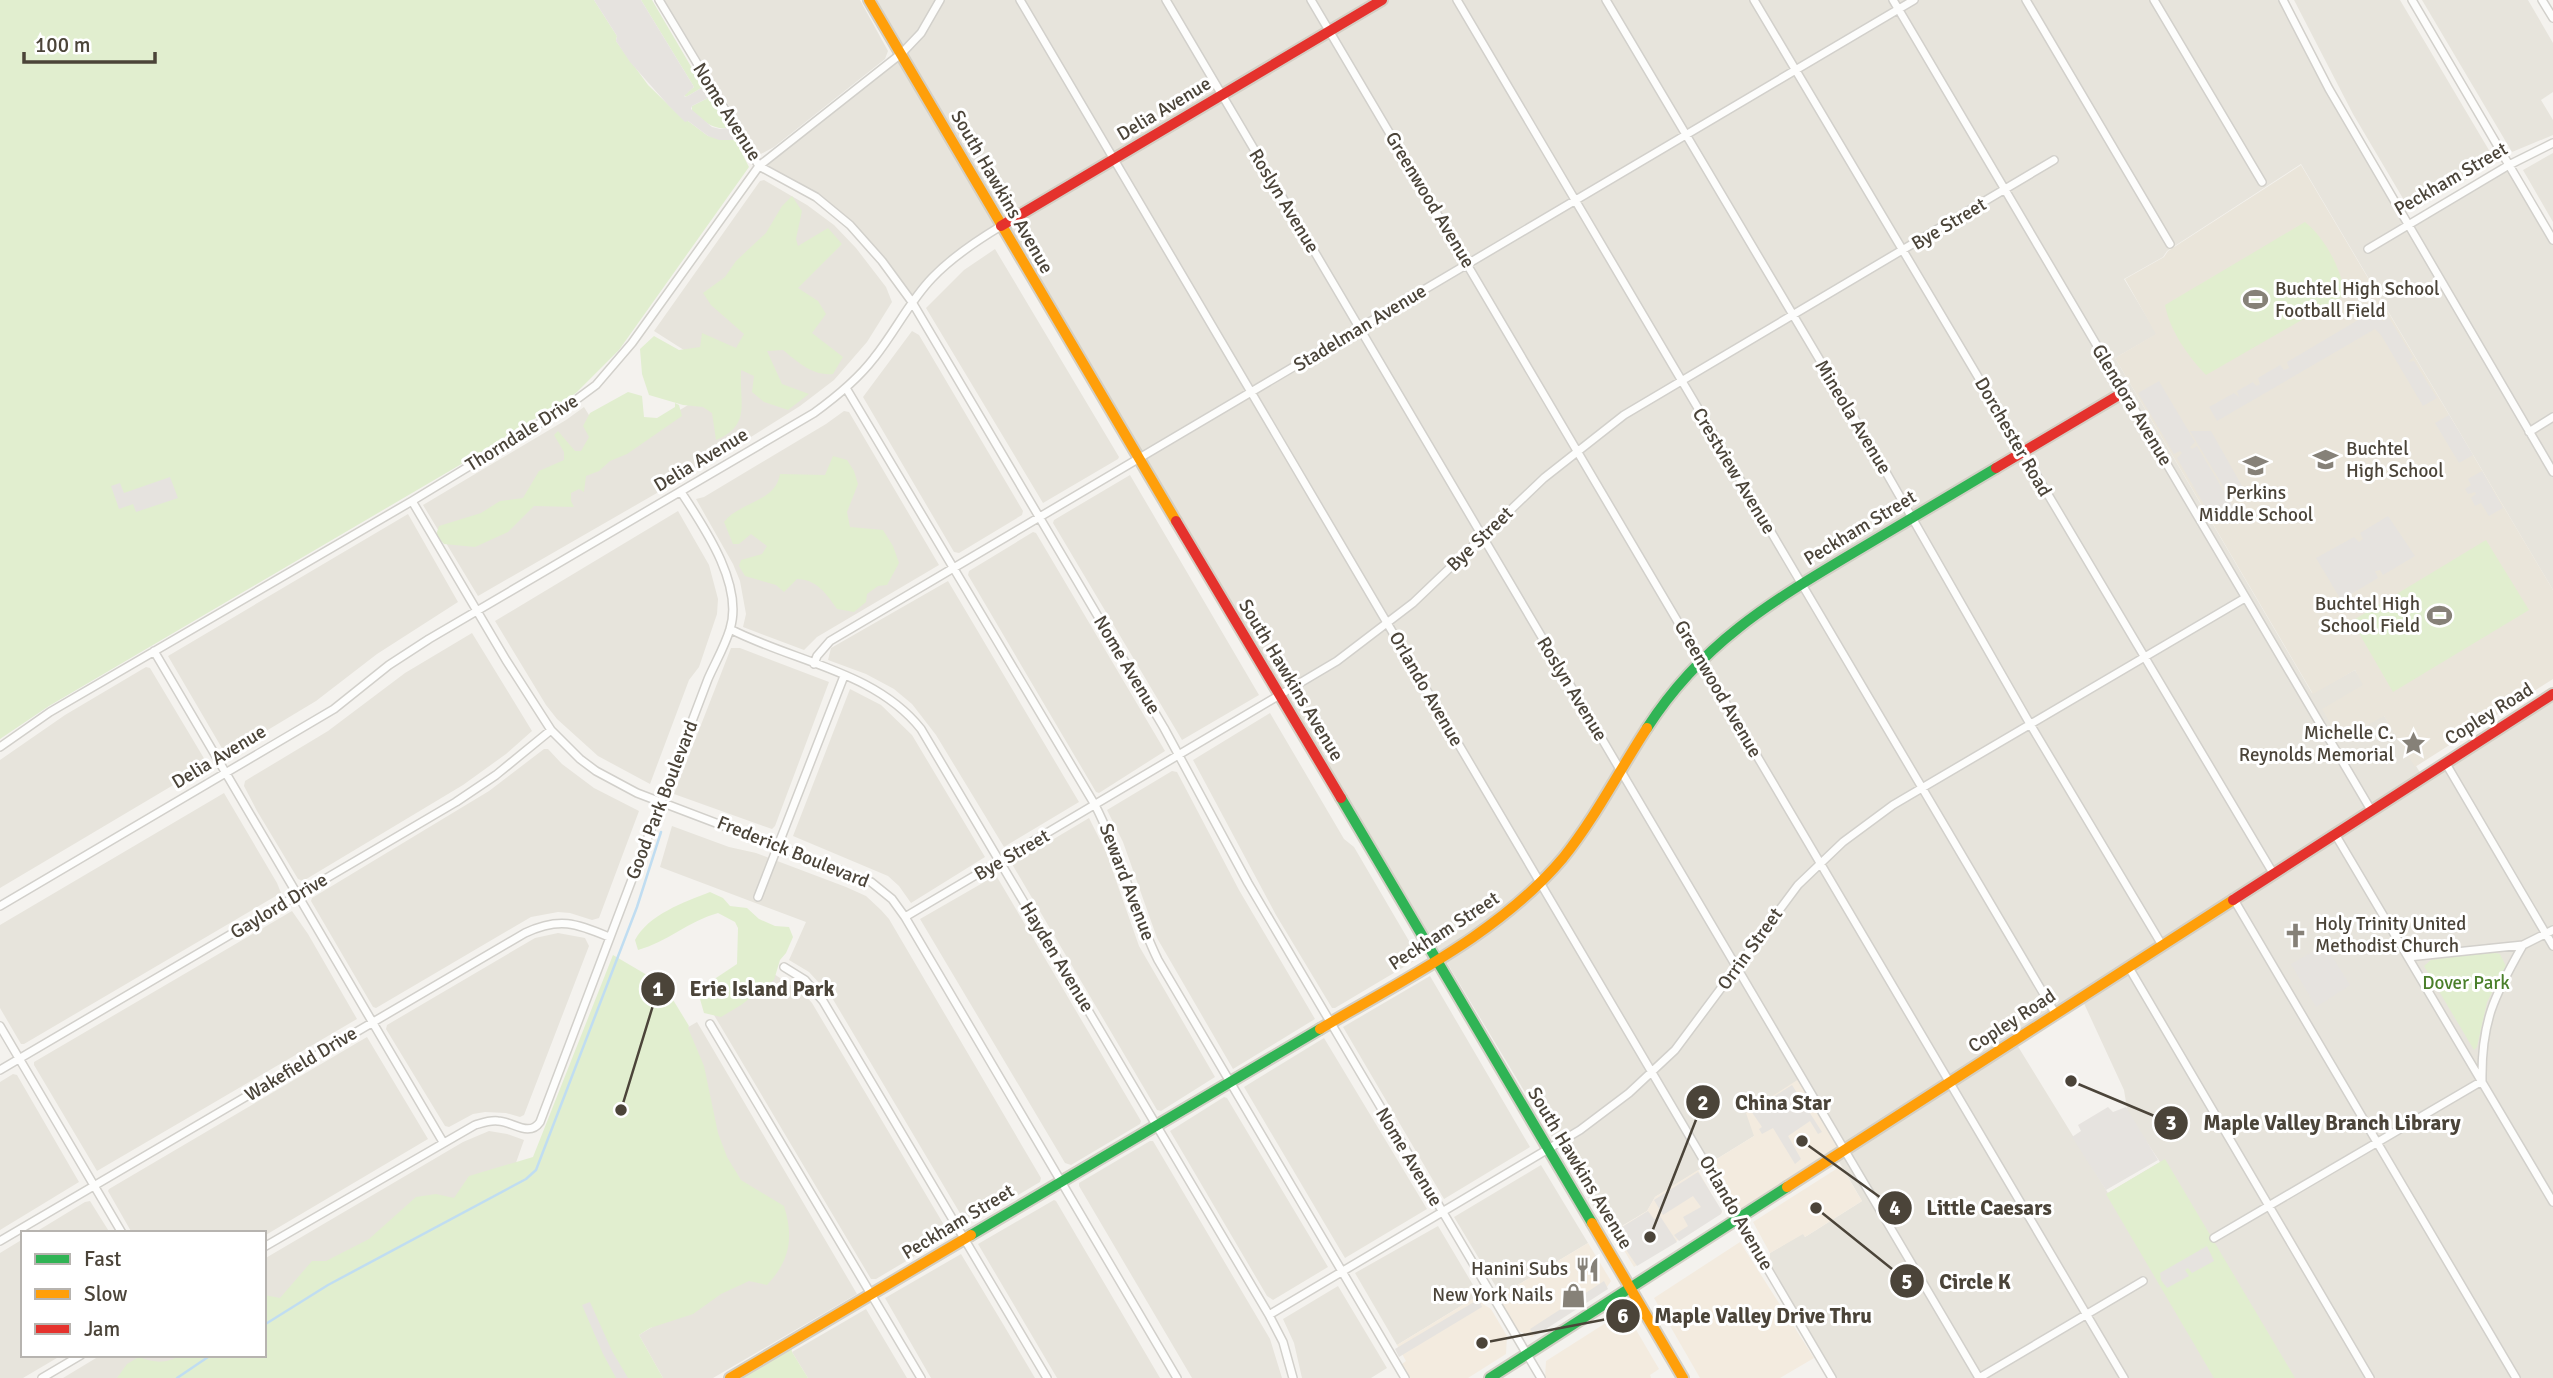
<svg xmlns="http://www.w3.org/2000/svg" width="2553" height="1378" font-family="Signika,sans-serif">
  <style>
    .residential { fill: #e7e4dc; fill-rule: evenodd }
    .commercial { fill: #f3ebdf }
    .education { fill: #eae5da }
    .green { fill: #e1eecf }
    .parking { fill: #e6e3df }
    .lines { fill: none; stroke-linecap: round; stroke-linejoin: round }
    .stream { stroke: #c0ddf1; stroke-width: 2.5 }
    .street-casing { stroke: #d2d0cb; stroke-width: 10 }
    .fast-casing { stroke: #d3cfc5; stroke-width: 14 }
    .slow-casing { stroke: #d3cfc5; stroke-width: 14 }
    .jam-casing { stroke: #d3cfc5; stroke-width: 14 }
    .street { stroke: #fdfdfc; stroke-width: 7 }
    .fast { stroke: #30b455; stroke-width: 10 }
    .slow { stroke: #ff9f0a; stroke-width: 10 }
    .jam { stroke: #e5322d; stroke-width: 10 }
    .labels { text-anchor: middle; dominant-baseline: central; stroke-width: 6; stroke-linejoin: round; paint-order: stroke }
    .street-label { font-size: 19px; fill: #4b4439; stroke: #fff }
    .poi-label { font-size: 19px; fill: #4b4439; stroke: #fff; text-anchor: end }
    .park-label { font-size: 19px; fill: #4a7f2a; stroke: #fff }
    .leader { fill: none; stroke: #4b4439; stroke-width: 2.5 }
    .callout-dot { fill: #4b4439; stroke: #fff; stroke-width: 2.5 }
    .mark-label { font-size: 21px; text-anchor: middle; font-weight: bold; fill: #fff }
    .callout-label { font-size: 21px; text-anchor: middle; font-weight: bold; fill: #4b4439; stroke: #fff; stroke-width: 6; stroke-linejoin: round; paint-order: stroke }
  </style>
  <rect width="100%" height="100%" fill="#f4f2ee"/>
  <path class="residential" d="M664,0H860L888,51L885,59L774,147L759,155Z
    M877,0H2283L2407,225L2509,165L2553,240V590L2301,164L2167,251L2163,257L2124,279L2157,334L2115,358L2312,693L2355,670L2423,777L2553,694V1378H1832L1770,1272V1253L1803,1233L1805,1237L1862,1201L1835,1155L1754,1136L1655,1197L1647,1211L1610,1233L1322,756ZM2081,997L2124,1090L2128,1114L2160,1162L2108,1193L2014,1040Z
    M2294,0H2400L2496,162L2411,212L2353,114Z
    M2422,0H2528L2553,43V92L2541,100L2553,120V135L2512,152Z
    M902,53L1001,226L968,246L912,302L833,210L759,166Z
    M2553,153V222L2523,170Z
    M764,180L807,205L834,225L856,248L886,287L892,302L867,342L834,380L800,406L716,459L478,596L423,505L566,420L584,407L612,452L701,397L720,373L654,331L760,181Z
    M995,249L1119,457L1118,459L1043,503L926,308L964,270Z
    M912,331L919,335L1023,511L1022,515L959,553L954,552L863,397Z
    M844,411L849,412L939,565L817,637L804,650L743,627L746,614L740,581L733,564L696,499L704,497L826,424Z
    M1130,475L1259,695L1182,740L1053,523L1054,520Z
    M678,511L709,565L718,599L717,614L699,667L689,680L650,784L598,756L557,719L546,705L495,621Z
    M408,514L458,602L377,654L316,701L231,752L223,750L168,656Z
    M1033,532L1036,533L1165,751L1099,793L1096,792L968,575L969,571Z
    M948,581L1079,802L1004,847L936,735L912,704L894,689L866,674L828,660L831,648Z
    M472,633L532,731L506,754L463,785L303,881L298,879L257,811L244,786L245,781L328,731L405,673Z
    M731,648H740L829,682L775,826L772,829L674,794Z
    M146,667L150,668L205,760L202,768L0,888V760L65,715Z
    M850,689L881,705L912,735L985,857L911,903L899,886L888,876L793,836Z
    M1270,713L1344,839L1354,847L1419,958L1335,1008H1332L1276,915L1193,760Z
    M544,749H548L562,764L594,788L639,811L599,918L592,920L570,913L558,912L531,917L376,1008L373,1007L311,901L312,898L489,791Z
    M1172,771L1177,772L1239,890L1315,1019L1233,1069L1157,938L1123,842L1107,810Z
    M224,793L277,883L281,893L24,1044H21L0,1008V925Z
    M1089,818L1106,852L1139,946L1215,1077L1161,1111L1157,1110L1012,864Z
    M672,826L729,847L756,853L846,887L866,896L881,910L889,919L1041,1178L1040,1182L967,1225L831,996L809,972L789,960L806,922L660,867Z
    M993,877H997L1141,1121L1140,1124L1071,1165L1065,1163L920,919Z
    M292,911L308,934L357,1019L97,1171L34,1065V1062Z
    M558,933L585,938L589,946L524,1115L520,1117L506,1113L485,1112L473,1114L449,1127L445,1126L386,1029L387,1025L535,938Z
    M774,974L804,994L812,1003L950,1235L876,1279H871L711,1010Z
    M1430,976L1530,1147L1444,1199L1343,1027Z
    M697,1022L857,1294L713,1378H663L639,1335L774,1253L654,1047Z
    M367,1037L428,1139L264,1236V1233H132L108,1191L109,1189Z
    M1324,1038L1427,1209L1345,1258L1244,1087Z
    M13,1074L17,1075L79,1182L0,1230V1082Z
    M1224,1097L1227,1098L1328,1267L1273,1300L1267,1296L1170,1131Z
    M489,1131L507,1134L524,1140L512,1174L264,1314V1259L463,1142Z
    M1150,1141H1153L1270,1339L1282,1378H1192L1079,1186V1183Z
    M1541,1165L1588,1243L1501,1295L1454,1217Z
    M1054,1200L1056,1201L1160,1378H1057L978,1244Z
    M90,1201L110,1233H34L85,1202Z
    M1438,1226L1479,1295L1397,1345L1355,1273Z
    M23,1239V1355H62L23,1378H0V1253Z
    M961,1254L1003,1324L1035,1378H931L885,1298Z
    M1338,1286L1387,1368L1371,1378H1302L1294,1343L1283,1319Z
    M866,1309L907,1378H808L792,1352Z
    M101,1355H181L152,1378H63Z"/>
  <path class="commercial" d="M1802,1077L1844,1149L1739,1218L1707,1165L1754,1136L1746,1113Z
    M1841,1166L1862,1201L1805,1237L1803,1234L1770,1253L1753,1222Z
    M1698,1170L1722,1213L1634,1267L1613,1232L1647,1211L1655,1197Z
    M1740,1242L1814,1358L1780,1378H1700L1654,1298Z
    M1588,1243L1611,1281L1607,1287L1532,1337L1517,1330L1498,1301L1501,1295Z
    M1479,1295L1483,1304L1491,1309L1507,1336L1506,1354L1468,1378H1410L1402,1364L1406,1361L1397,1345Z
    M1623,1312L1628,1316L1659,1369L1650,1375L1651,1378H1545L1546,1361Z"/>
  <path class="education" d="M2301,165L2553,590V679L2415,767L2384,716L2340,740L2322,709L2363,685L2355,670L2313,694L2115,358L2156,334L2125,279L2164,257L2168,251Z"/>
  <path class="green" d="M0,0H594L617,36L616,41L648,85L685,121H688L708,136L735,140L749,167L619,350L576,393L470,459L49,706L0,739Z
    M641,0H652L703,87L686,97L684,95L694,87Z
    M710,97L728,128C713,130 703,121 692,111V106Z
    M792,196L802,211L796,239L798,246L828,228L842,244L798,288L818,301L826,314L812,333L843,357L833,374C812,376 798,362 783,350L767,351L782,384L809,394L788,410L764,402L752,392L754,376L741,370C739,402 752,425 716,440L712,413L703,407L683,405L649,395L642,374L640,349L654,336L679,350L700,347L702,333L736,348L744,334L711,305L703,293L725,277L736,261L766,233L782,206Z
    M2305,222C2326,239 2341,269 2345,295L2206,375C2188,356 2170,331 2165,305Z
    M628,392L642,396L644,417L657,418L675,407V403L679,405L682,416L627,454L610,461L599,471L586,476L584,492L579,489L571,493V501L574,507L534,506L508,532L475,547L444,544L436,535L439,526L481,513L500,501L523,498L539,471L564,460V452L554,435L558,431L575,451H581L589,437L583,426L590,413Z
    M833,456L847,460L854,471L858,484L847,512L850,527L883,530L893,546L899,563L887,585L878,586L867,594L866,602L854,612L837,609C827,594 816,579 797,579L784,592L776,585L745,576L739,566L741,560L762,554L767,546L751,534L739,544H733L724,522C739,502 776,502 780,474L825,475Z
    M2486,540L2529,610L2393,692L2352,621Z
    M710,892L723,898L730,906L747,908L759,919L775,926L789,927L793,937L786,953L780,960L774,980L741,1005L721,1017L704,1013L700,999L707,984L737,964L738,928L735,922L718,913C689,921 667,942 638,950L635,940C648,915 684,902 710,892Z
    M2492,952L2500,954L2506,966L2487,1002L2477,1047L2474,1050L2424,966L2431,960Z
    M613,955L664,985L689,1026L688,1028L704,1066L718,1133L727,1157L741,1180L784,1206C794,1238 790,1260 767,1285L749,1281L721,1294L693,1314L650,1328L639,1335L663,1378H117L127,1364L139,1357C155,1363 166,1364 181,1355H264V1295L280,1298L312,1261H326L369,1239L416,1197L436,1194L454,1198L469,1176L533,1157Z
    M2165,1159L2295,1378H2214L2106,1194Z
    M791,1345L792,1352L808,1378H738Z"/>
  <path class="parking" d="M594,0H641L694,87L684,96L686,97L703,87L710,97L692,106L691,109L712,127L720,129L728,128L735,140H719L708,136L688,121L685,122L669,106L630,62L616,41L617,36Z
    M2375,310L2383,321L2389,318L2413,357L2408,362L2414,361L2437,398L2423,406L2381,335L2375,329L2217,421L2209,407L2234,393L2239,397L2237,391L2253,382L2256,386L2260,384L2258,378L2280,365L2284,370L2289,368L2287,362Z
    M2159,381L2195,442L2190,447L2192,449L2197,446L2234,508L2213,520L2177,458L2182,453L2180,451L2174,454L2138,393Z
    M2449,415L2473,455L2459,463L2435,423Z
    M2190,431H2211L2242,486L2234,491L2224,488Z
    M2482,471L2503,508L2489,516L2481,503L2475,506L2471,498L2476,494L2475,492L2468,494L2465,489L2471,485L2468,479Z
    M170,477L178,498L136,512L133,504L119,509L111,486L120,483L124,493Z
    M2388,516L2415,556L2383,575L2380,570L2375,571L2378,578L2341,600L2316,558L2354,537L2359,542L2363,539L2360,533Z
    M2321,947L2327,948L2350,985L2316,1007L2291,964Z
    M1792,1085L1822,1132L1818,1134L1810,1121L1788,1136L1801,1159L1795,1164L1773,1128L1762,1134L1759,1129L1762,1127L1751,1111Z
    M2108,1107L2113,1112L2126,1107L2158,1160L2106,1190L2072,1137L2081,1131L2078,1125Z
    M1698,1172L1722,1211L1721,1214L1679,1241L1674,1235L1688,1226L1683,1217L1701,1207L1693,1196L1663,1215L1654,1200Z
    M1648,1211L1654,1219L1660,1216L1677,1242L1637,1266L1614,1232Z
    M2207,1246L2214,1261L2192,1273L2188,1268L2185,1270L2189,1276L2167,1288L2161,1280L2160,1273Z
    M1604,1281L1608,1289L1535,1336L1530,1329Z
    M1479,1299L1482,1307L1399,1357L1395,1349Z
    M590,1302L612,1351L628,1378H616L603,1354L582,1305Z"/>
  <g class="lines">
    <path class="stream" d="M264,1325L328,1285L526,1179L536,1170L637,907L661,832
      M177,1378L211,1355"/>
    <defs>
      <path id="street" d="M659,0L759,166L816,197L850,225L882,261L912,302L1164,728L1248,883L1541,1378
        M1020,0L1832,1378
        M1166,0L1979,1378
        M1311,0L2124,1378
        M1457,0L2055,1013
        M1606,0L1875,453L2030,724L2162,945
        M1754,0L2273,873
        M1893,0L2371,810
        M2026,0L2170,244
        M2154,0L2262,182
        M2283,0L2329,89L2553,472
        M2412,0L2553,240
        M2542,0L2553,18
        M2368,249L2509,165L2553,143
        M846,388L1095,805C1121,855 1133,909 1158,960L1405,1378
        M2529,432L2553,417
        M412,501L506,660L551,730L580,759L596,771L637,793L871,882L892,899L905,917L1177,1378
        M730,629C794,662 875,671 921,729L1269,1315L1283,1342L1293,1378
        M154,651L443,1142
        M814,664L817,656L830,641L1914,0
        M0,747L50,712L412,501L565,408L596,385L632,343L759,166L902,53L921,33L940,0
        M2445,762L2553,946
        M2335,834L2553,1202
        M758,897L844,676
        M2233,898L2516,1378
        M0,906L334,709L389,665L429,639L814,413C836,397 858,379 874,358C895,332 909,302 932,278C952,257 976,241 1001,226
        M905,917L1337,661L1413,603L1544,478L1624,415L2054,160
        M2408,957L2523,945L2553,930
        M2128,966L2370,1378
        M784,967L805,980L823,1001L1047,1378
        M710,1024L921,1378
        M0,1026L122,1233
        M0,1070L456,802L496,775L551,730
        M2214,1238L2482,1081C2481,1022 2494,996 2523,945
        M0,1241L525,933C559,917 576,923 609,937
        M264,1247L475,1125C482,1123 490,1120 498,1121C512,1121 529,1138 540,1122L708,679C715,663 725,646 730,629C744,585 704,527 681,492
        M1269,1315L1580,1130L1629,1093L1675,1050L1798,885L1843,842L1893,805L2245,598
        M42,1378L81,1355
        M1979,1378L2143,1281"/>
      <path id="fast" d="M1647,728C1701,644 1769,603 1853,553C1900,525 1948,497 1996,468
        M1341,798L1592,1223
        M971,1235L1320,1029
        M1490,1378L1787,1187"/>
      <path id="slow" d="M869,0L1176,521
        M1320,1029C1404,979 1499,934 1563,858C1595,818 1619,771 1647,728
        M1787,1187L2233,900
        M1592,1223L1683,1378
        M730,1378L971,1235"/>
      <path id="jam" d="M1001,226L1382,0
        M1996,468L2124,392
        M1176,521L1341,798
        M2233,900L2553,694"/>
    </defs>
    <use href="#street" class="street-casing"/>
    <use href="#fast" class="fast-casing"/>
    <use href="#slow" class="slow-casing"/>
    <use href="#jam" class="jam-casing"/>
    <use href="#street" class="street"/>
    <use href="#fast" class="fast"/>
    <use href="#slow" class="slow"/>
    <use href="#jam" class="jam"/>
  </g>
  <defs>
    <symbol id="stadium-bare" viewBox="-9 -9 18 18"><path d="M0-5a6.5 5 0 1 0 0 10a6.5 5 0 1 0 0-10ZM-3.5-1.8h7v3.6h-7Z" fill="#868178" stroke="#fff" stroke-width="2.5" paint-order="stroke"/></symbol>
    <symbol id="school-bare" viewBox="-9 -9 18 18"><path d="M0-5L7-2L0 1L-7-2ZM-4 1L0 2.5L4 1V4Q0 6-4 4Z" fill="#868178" stroke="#fff" stroke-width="2.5" paint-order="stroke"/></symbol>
    <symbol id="sight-bare" viewBox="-9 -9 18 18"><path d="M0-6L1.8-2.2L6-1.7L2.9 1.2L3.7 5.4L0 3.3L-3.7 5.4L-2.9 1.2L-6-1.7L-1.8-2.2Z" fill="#868178" stroke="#fff" stroke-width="2.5" paint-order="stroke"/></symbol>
    <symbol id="church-bare" viewBox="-9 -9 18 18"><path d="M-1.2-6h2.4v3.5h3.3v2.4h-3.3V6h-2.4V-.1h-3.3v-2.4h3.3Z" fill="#868178" stroke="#fff" stroke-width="2.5" paint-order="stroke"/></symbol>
    <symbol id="restaurant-bare" viewBox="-9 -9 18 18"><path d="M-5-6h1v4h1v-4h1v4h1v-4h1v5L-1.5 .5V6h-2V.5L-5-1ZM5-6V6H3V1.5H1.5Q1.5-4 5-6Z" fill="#868178" stroke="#fff" stroke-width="2.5" paint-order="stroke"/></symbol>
    <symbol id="shop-bare" viewBox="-9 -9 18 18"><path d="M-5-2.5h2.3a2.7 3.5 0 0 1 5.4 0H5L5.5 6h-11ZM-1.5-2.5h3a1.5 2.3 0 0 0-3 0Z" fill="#868178" stroke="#fff" stroke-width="2.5" paint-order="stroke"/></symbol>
  </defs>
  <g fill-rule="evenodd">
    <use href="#stadium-bare" x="2238" y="282" width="35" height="35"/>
    <use href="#school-bare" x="2308" y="442" width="35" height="35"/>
    <use href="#school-bare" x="2238" y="448" width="35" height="35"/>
    <use href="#stadium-bare" x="2422" y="598" width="35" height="35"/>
    <use href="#sight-bare" x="2396" y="726" width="35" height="35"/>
    <use href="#church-bare" x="2278" y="918" width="35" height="35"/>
    <use href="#restaurant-bare" x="1570" y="1252" width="35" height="35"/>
    <use href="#shop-bare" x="1556" y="1278" width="35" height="35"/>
  </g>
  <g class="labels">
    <g class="street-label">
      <text transform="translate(1164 109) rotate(-31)">Delia Avenue</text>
      <text transform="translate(727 112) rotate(58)">Nome Avenue</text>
      <text transform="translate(2451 179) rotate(-30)">Peckham Street</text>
      <text transform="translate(1002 192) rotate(60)">South Hawkins Avenue</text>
      <text transform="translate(1430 200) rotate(59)">Greenwood Avenue</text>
      <text transform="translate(1284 201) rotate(59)">Roslyn Avenue</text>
      <text transform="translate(1949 224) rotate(-31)">Bye Street</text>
      <text transform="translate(1360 328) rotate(-31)">Stadelman Avenue</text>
      <text transform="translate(2132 405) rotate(59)">Glendora Avenue</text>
      <text transform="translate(1853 417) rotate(59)">Mineola Avenue</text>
      <text transform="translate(522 433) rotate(-32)">Thorndale Drive</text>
      <text transform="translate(2013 437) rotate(60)">Dorchester Road</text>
      <text transform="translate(701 460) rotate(-31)">Delia Avenue</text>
      <text transform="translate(1734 471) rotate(59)">Crestview Avenue</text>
      <text transform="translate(1860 528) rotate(-31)">Peckham Street</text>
      <text transform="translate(1480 539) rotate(-44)">Bye Street</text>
      <text transform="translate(1127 665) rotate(59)">Nome Avenue</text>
      <text transform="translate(1291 680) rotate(59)">South Hawkins Avenue</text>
      <text transform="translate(1426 689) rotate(60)">Orlando Avenue</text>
      <text transform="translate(1572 689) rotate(59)">Roslyn Avenue</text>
      <text transform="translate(1718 689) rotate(60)">Greenwood Avenue</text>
      <text transform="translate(2489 714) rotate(-32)">Copley Road</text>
      <text transform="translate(219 757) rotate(-31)">Delia Avenue</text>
      <text transform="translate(662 800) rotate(-69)">Good Park Boulevard</text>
      <text transform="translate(793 852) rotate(22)">Frederick Boulevard</text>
      <text transform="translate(1012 855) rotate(-30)">Bye Street</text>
      <text transform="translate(1127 882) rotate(69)">Seward Avenue</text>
      <text transform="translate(279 906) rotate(-31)">Gaylord Drive</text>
      <text transform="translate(1444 931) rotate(-33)">Peckham Street</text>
      <text transform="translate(1750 949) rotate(-54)">Orrin Street</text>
      <text transform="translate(1057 957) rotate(59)">Hayden Avenue</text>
      <text transform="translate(2012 1021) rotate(-33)">Copley Road</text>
      <text transform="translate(301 1064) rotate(-31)">Wakefield Drive</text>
      <text transform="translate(1409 1157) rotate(59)">Nome Avenue</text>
      <text transform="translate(1580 1168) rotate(59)">South Hawkins Avenue</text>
      <text transform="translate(1736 1213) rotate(60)">Orlando Avenue</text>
      <text transform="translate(958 1222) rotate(-31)">Peckham Street</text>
    </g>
    <g class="poi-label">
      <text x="2275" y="289" text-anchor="start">Buchtel High School<tspan x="2275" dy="22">Football Field</tspan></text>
      <text x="2346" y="449" text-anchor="start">Buchtel<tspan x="2346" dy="22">High School</tspan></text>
      <text x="2256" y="493" text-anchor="middle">Perkins<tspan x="2256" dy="22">Middle School</tspan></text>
      <text x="2420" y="604">Buchtel High<tspan x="2420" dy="22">School Field</tspan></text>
      <text x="2394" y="733">Michelle C.<tspan x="2394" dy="22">Reynolds Memorial</tspan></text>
      <text x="2315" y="924" text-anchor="start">Holy Trinity United<tspan x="2315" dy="22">Methodist Church</tspan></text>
      <text x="1568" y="1269">Hanini Subs</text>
      <text x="1553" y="1295">New York Nails</text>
    </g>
    <g class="park-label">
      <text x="2466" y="983">Dover Park</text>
    </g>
  </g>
  <path class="leader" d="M621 1110L658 989M1650 1237L1703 1102M2071 1081L2171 1123M1802 1141L1895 1208M1816 1208L1907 1281M1482 1343L1623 1316"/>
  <g class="callout-dot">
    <circle cx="621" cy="1110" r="7"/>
    <circle cx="1650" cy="1237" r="7"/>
    <circle cx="2071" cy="1081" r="7"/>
    <circle cx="1802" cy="1141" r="7"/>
    <circle cx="1816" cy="1208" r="7"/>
    <circle cx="1482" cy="1343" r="7"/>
    <circle cx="658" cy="989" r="18"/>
    <circle cx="1703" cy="1102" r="18"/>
    <circle cx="2171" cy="1123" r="18"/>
    <circle cx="1895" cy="1208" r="18"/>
    <circle cx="1907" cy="1281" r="18"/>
    <circle cx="1623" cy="1316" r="18"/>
  </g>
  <g class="mark-label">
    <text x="658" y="996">1</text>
    <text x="1703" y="1110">2</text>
    <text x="2171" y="1130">3</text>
    <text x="1895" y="1215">4</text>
    <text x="1907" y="1289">5</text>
    <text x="1623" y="1323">6</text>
  </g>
  <g class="callout-label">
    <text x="762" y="996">Erie Island Park</text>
    <text x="1783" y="1110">China Star</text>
    <text x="2332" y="1130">Maple Valley Branch Library</text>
    <text x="1989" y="1215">Little Caesars</text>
    <text x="1975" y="1289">Circle K</text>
    <text x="1763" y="1323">Maple Valley Drive Thru</text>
  </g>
  <rect x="21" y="1231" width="245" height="126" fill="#ffffff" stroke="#b7b4b0" stroke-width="2"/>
  <rect x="35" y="1254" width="35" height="10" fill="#30b455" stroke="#b7b4b0" stroke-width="2"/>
  <text x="84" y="1266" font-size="21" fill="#4b4439">Fast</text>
  <rect x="35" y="1289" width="35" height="10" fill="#ff9f0a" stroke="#b7b4b0" stroke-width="2"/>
  <text x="84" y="1301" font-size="21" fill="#4b4439">Slow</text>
  <rect x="35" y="1324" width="35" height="10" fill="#e5322d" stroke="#b7b4b0" stroke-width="2"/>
  <text x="84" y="1336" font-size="21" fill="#4b4439">Jam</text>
  <path d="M24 52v10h131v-10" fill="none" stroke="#4b4439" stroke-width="3.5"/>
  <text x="35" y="52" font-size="21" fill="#4b4439" stroke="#ffffff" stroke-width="5" paint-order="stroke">100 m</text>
</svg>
